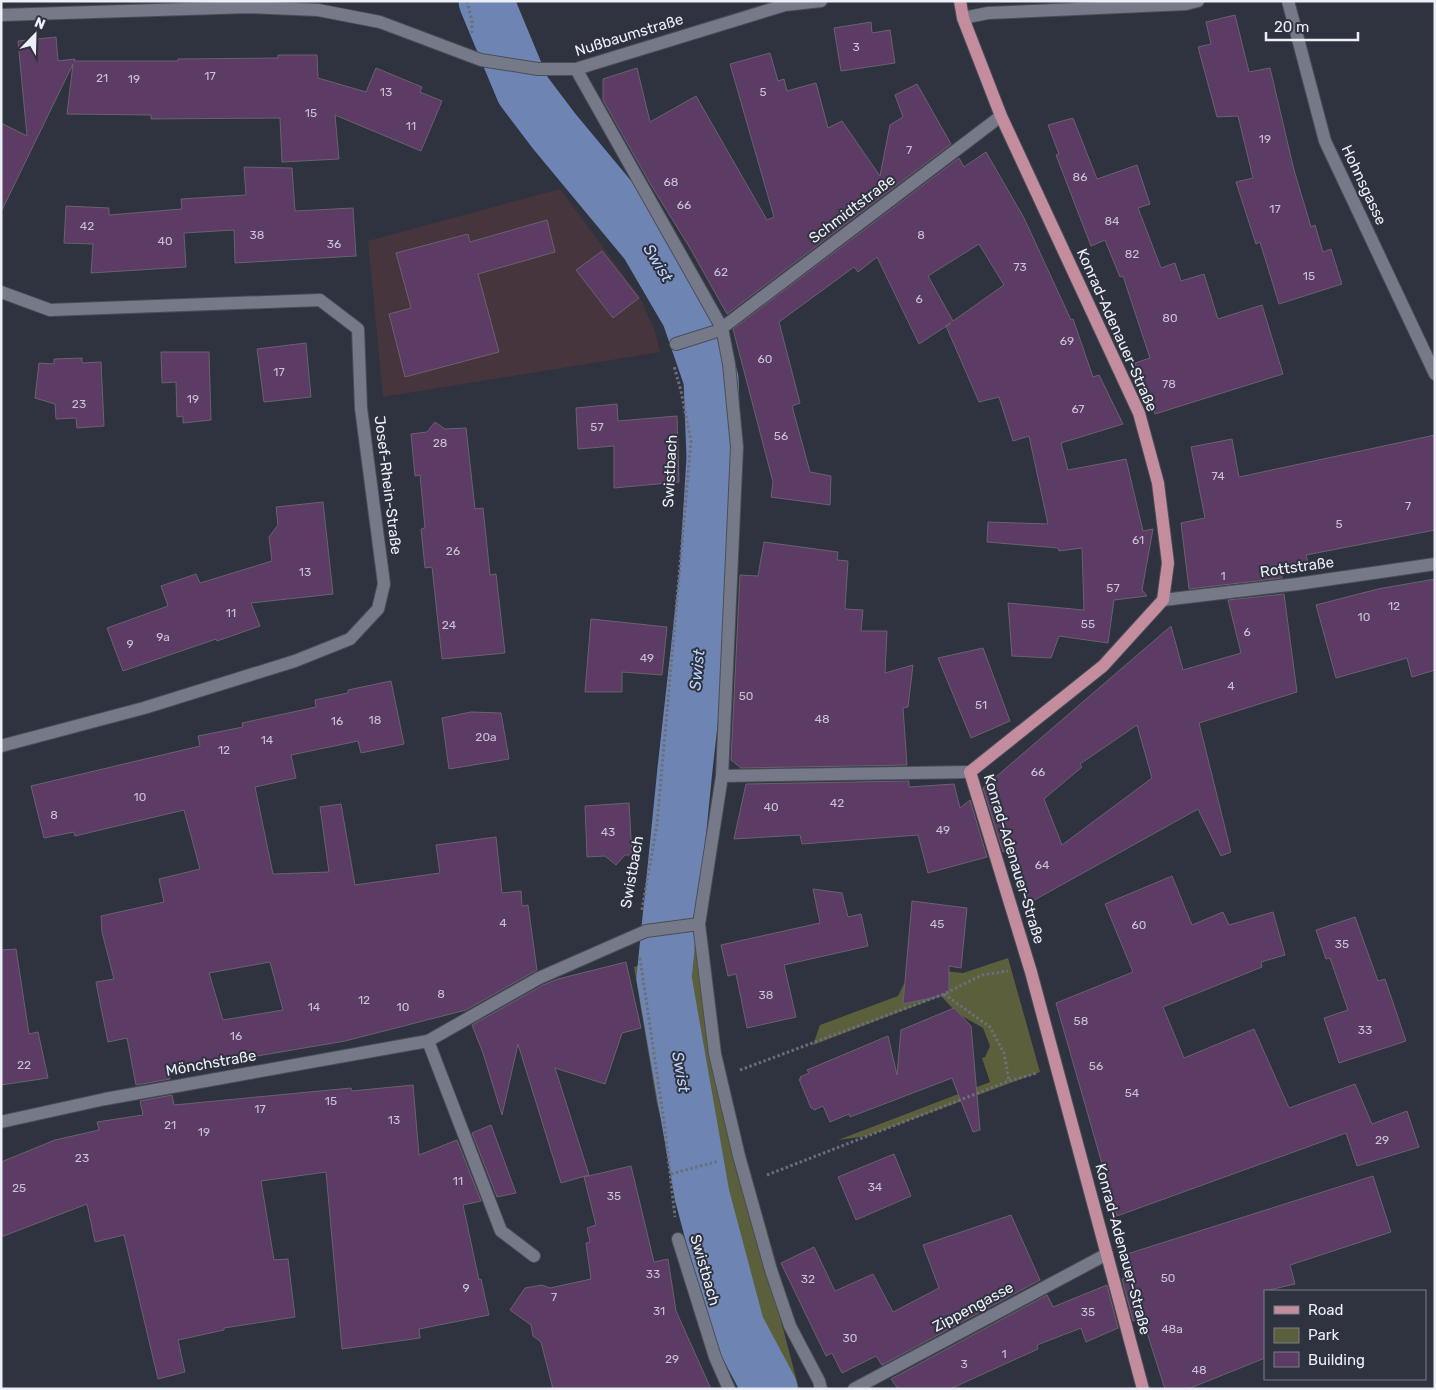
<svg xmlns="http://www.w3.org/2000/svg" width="1436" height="1390" font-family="Rubik,sans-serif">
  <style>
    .education { fill: #47353e }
    .green { fill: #5c5f3b }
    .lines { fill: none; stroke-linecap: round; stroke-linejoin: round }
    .river { stroke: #6e85b4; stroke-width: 55 }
    .building { fill: #5c3c65; stroke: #6a616d; fill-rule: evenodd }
    .minor-casing { stroke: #4a4e57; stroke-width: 14 }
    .major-casing { stroke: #4a4e57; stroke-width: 14 }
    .path { stroke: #6b6f79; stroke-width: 3; stroke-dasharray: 2.5 2.5; stroke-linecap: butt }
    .minor { stroke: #767a88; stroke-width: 12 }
    .major { stroke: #c38d9e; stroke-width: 12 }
    .labels { text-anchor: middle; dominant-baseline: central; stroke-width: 4; stroke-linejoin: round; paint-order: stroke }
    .number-label { font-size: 12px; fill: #c8c2d2 }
    .street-label { font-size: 15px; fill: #eceff6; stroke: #2f333f }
    .water-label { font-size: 16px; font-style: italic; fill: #bdd3fd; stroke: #2f333f }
  </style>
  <rect width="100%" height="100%" fill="#2f333f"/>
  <path class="education" d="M560,189L639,296L655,331L660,352L383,397L368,241Z"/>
  <path class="green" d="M697,948L708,1044L799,1389H755L707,1280L657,1104L634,967Z
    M1008,958L1040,1072L867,1136L838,1140L990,1082L982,1058L985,1057L990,1046L983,1028L957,1013L941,996L813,1045L820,1025L898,996L904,984L942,987L944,971L963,973Z"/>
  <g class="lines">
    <path class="river" d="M486,1L523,90L554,131L647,243L689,315L711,379L714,458L707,572L685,769L664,978L702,1195L737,1327L770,1389"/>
  </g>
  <path class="building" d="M1235,15L1249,72L1270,68L1294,170L1311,227L1315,225L1323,252L1331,249L1342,284L1279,304L1260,242L1256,244L1236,182L1253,178L1238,116L1217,117L1198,47L1211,44L1206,22Z
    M871,22L872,33L890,30L895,63L841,71L834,28Z
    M56,37L58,61L75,59L74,61H178V59L278,58V55H317L318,78L366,92L376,68L422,87L420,92L442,101L421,151L335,115L339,159L282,162L280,118L151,119V115L67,114L73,64L1,212V123L27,136L18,41Z
    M770,53L778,81L784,79L787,91L816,83L828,128L842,121L880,176L890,125L903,117L895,95L917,84L951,144L727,314L690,248L651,185L603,100V79L637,68L650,122L696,96L767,220L774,217L730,64Z
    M1073,118L1097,179L1137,165L1150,204L1138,208L1161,268L1175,263L1181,281L1204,274L1218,319L1262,305L1283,374L1155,414L1135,363L1150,358L1123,276L1120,277L1105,240L1091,246L1056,155L1059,154L1048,125Z
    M986,152L1024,218L1071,320L1073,319L1093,377L1099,375L1123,424L1061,443L1068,470L1126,459L1143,531L1153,529L1142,590L1147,596L1114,600L1108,643L1059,636L1051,658L1012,656L1008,603L1084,610L1082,548L1059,551L1058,548L987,542L988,522L1048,524L1029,436L1013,441L999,397L979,402L946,326L951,323L919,344L877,257L858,272L854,267L779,322L800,403L792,406L810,472L831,476L830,505L771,497L773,482L733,329L959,158L964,167ZM979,244L1004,285L953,321L928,276Z
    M244,167L292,168L295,211L353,208L356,256L235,263L234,230L184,233L186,267L91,273L93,244L64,243L66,206L109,208V215L182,209L181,199L246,195Z
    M547,220L555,252L478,274L499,352L405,377L389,314L411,308L396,253L468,234L470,242Z
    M602,251L639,298L613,318L576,270Z
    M306,343L311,397L264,402L257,349Z
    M161,352H209L211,420L183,423V416L177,417L176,382L162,383Z
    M82,358V363L101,362L104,426L77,428L76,418L56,419L55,404L35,398L39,363L54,364V359Z
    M617,404L618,421L677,416L679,482L614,488V446L578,449L576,408Z
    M435,422L445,429L466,428L475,509L483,508L490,575L496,574L505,653L442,659L432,567L425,568L421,529L425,528L420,475L415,476L411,434L427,432Z
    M1435,435V530L1306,555L1308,562L1281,568L1282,578L1189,589L1181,523L1205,518L1191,447L1232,439L1239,477Z
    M323,502L333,594L251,603L260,626L217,641L216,639L123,671L107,628L168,606L161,586L196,574L200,583L272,561L269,537L278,525L276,507Z
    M764,542L838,552L837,560L848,561L845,609L863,610L861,631H887L885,673L913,665L908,707L903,708L907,765L741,768L731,760L740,575L758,576Z
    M1435,579V670L1412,677L1407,658L1336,678L1316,605L1378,589Z
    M1284,594L1297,692L1199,723L1231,852L1221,856L1198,809L1029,903L1014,849L1003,852L983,788L1171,626L1183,670L1241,653L1228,600ZM1137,725L1152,778L1062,845L1044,799L1082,767L1080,764Z
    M591,619L667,627L662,675L622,672V692H585Z
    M983,648L1010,721L971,738L938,658Z
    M391,681L404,744L361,753L358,741L291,755L296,778L255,787L273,874L329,872L320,807L341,804L355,885L440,873L436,845L496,837L502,893L521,891L522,906L528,905L537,970L466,1010L345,1041L169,1071L170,1079L136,1085L127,1038L108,1042L99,998L96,982L114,979L102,932L101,916L164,902L159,879L200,869L184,810L75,836L74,832L44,838L31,786L200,746L198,736L243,727L242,723L316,707L315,700L348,693V690ZM270,962L283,1010L223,1020L209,973Z
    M471,712L501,713L509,759L449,769L442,718Z
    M909,781V787L954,784L960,808L970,800L987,857L928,873L918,835L802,844L800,835L734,839L746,784Z
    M629,803L632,855H625L616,865L605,856L587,857L585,806Z
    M1172,876L1192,925L1223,912L1229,925L1273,912L1285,955L1261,962L1262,967L1163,1007L1184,1058L1254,1029L1289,1108L1355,1084L1372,1124L1407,1111L1419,1147L1357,1166L1346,1133L1117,1216L1056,1003L1133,972L1105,904Z
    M813,889L842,893L848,917L861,914L868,946L784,965L796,1017L747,1028L736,974L728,976L721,945L820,923Z
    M912,901L967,908L961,968L949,966V994L903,1004Z
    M1355,917L1378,981L1385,979L1406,1041L1339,1063L1324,1018L1348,1010L1330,958L1326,959L1316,930Z
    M16,949L29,1034L38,1032L48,1078L1,1085V950Z
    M626,962L641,1028L622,1033L605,1084L555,1068L589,1175L561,1183L518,1044L502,1115L483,1053L472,1025L543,985L558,979Z
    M954,1008L971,1026L980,1130L973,1132L952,1078L850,1117L849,1114L830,1122L823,1106L814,1110L813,1108H811L799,1079H801L800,1077L809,1073L807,1070L888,1036L897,1075L901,1030Z
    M413,1085L419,1155L457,1140L481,1201L463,1205L479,1280L481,1279L489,1315L419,1329L420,1338L342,1349L326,1172L261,1181L274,1260L288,1259L295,1317L224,1328V1330L178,1340L185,1372L158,1379L124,1235L95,1242L87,1204L1,1237V1162L55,1140L99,1130L97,1122L143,1115L140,1101L172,1095L174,1105L351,1088L352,1091Z
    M491,1125L516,1193L497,1197L472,1133Z
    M894,1154L911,1196L856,1220L838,1177Z
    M631,1166L654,1262L668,1259L676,1311L711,1389H553L541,1342L533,1336L531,1325L510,1310L525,1288L542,1285L550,1288L591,1279L586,1243L590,1242L587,1228L596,1225L584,1177Z
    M1373,1176L1391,1232L1290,1265L1295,1284L1265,1291V1358L1188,1389H1165L1142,1317L1133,1321L1122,1279L1133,1274L1127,1254Z
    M1011,1215L1040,1280L882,1365L876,1356L842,1373L832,1353L826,1356L781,1263L814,1247L835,1291L873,1274L893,1312L939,1288L923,1245Z
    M1107,1285L1118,1328L1086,1342L1081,1328L1037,1345L1038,1349L950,1389H898L891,1379L1047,1295L1053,1307Z"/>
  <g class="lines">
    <defs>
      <path id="minor" d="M1288,1L1325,141L1435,374
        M1,15L249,7L318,10L380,22L481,60L538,69H576L785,5L821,1
        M963,18L988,13L1186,4L1198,1
        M576,69L722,328L729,364L737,447L722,776L699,924L715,1054L739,1156L771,1270L790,1326L819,1381L821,1389
        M1,292L50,310L320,300L358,329L361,408L384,584L378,609L350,639L295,661L144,708L1,746
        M722,328L1001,116
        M676,344L714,332
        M1163,600L1297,584L1435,564
        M722,776L970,772
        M428,1041L501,1231L534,1256
        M1,1122L105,1099L428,1041L539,978L646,931L699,924
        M678,1239L715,1357L729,1389
        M854,1389L1107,1254"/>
      <path id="major" d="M960,1L963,18L1001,116L1139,413L1158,483L1168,563L1163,600L1103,666L970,772L1031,972L1143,1389"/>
    </defs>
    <use href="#minor" class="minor-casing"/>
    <use href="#major" class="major-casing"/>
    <path class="path" d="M467,1L472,21V33
      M642,910L657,824L691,441L681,391L674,366
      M640,958L665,1129L675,1217
      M944,994L990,1027L1004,1053L1009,1081
      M740,1070L944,994L982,975L1008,971
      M671,1174L719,1161
      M767,1175L1009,1081L1037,1073"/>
    <use href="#minor" class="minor"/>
    <use href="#major" class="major"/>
  </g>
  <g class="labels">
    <g class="number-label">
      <text x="856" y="47">3</text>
      <text x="210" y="76">17</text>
      <text x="102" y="78">21</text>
      <text x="134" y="79">19</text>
      <text x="386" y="92">13</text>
      <text x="763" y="92">5</text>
      <text x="311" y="113">15</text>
      <text x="411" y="126">11</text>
      <text x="1265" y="139">19</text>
      <text x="909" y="150">7</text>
      <text x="1080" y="177">86</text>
      <text x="671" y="182">68</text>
      <text x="684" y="205">66</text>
      <text x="1275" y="209">17</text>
      <text x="1112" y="221">84</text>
      <text x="87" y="226">42</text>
      <text x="257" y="235">38</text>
      <text x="921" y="235">8</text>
      <text x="165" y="241">40</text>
      <text x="334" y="244">36</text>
      <text x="1132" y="254">82</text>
      <text x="1020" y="267">73</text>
      <text x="721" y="272">62</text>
      <text x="1309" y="276">15</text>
      <text x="919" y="299">6</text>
      <text x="1170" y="318">80</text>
      <text x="1067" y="341">69</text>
      <text x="765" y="359">60</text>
      <text x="279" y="372">17</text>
      <text x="1169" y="384">78</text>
      <text x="193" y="399">19</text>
      <text x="79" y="404">23</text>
      <text x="1078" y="409">67</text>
      <text x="597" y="427">57</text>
      <text x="781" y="436">56</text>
      <text x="440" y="443">28</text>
      <text x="1218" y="476">74</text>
      <text x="1408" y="506">7</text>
      <text x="1339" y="524">5</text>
      <text x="1138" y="540">61</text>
      <text x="453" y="551">26</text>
      <text x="305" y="572">13</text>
      <text x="1223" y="576">1</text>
      <text x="1113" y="588">57</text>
      <text x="1394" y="606">12</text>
      <text x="231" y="613">11</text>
      <text x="1364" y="617">10</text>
      <text x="1088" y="624">55</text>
      <text x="449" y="625">24</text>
      <text x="1247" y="632">6</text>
      <text x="163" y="637">9a</text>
      <text x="130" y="644">9</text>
      <text x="647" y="658">49</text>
      <text x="1231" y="686">4</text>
      <text x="746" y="696">50</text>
      <text x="981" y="705">51</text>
      <text x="822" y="719">48</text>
      <text x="375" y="720">18</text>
      <text x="337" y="721">16</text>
      <text x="486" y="737">20a</text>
      <text x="267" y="740">14</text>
      <text x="224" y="750">12</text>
      <text x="1038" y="772">66</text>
      <text x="140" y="797">10</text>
      <text x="837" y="803">42</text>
      <text x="771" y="807">40</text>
      <text x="54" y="815">8</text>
      <text x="943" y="830">49</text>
      <text x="608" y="832">43</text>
      <text x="1042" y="865">64</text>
      <text x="503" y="923">4</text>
      <text x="937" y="924">45</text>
      <text x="1139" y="925">60</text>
      <text x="1342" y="944">35</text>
      <text x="441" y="994">8</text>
      <text x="766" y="995">38</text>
      <text x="364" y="1000">12</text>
      <text x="314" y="1007">14</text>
      <text x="403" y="1007">10</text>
      <text x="1081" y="1021">58</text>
      <text x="1365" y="1030">33</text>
      <text x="236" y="1036">16</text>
      <text x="24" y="1065">22</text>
      <text x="1096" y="1066">56</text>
      <text x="1132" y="1093">54</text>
      <text x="331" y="1101">15</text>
      <text x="260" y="1109">17</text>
      <text x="394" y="1120">13</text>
      <text x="170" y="1125">21</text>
      <text x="204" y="1132">19</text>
      <text x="1382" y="1140">29</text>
      <text x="82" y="1158">23</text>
      <text x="458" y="1181">11</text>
      <text x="875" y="1187">34</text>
      <text x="19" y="1188">25</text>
      <text x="614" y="1196">35</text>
      <text x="653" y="1274">33</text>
      <text x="1168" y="1278">50</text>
      <text x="808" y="1279">32</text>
      <text x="466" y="1288">9</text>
      <text x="554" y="1297">7</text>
      <text x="659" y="1311">31</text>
      <text x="1088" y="1312">35</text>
      <text x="1172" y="1329">48a</text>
      <text x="850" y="1338">30</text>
      <text x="1004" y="1354">1</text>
      <text x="672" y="1359">29</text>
      <text x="964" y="1364">3</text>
      <text x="1199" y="1370">48</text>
    </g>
    <g class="street-label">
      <text transform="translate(629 35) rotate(-17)">Nußbaumstraße</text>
      <text transform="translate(1364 185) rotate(65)">Hohnsgasse</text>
      <text transform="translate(852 209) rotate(-37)">Schmidtstraße</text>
      <text transform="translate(1117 330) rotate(66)">Konrad-Adenauer-Straße</text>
      <text transform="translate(670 471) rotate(-87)">Swistbach</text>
      <text transform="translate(388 485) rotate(83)">Josef-Rhein-Straße</text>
      <text transform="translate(1297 567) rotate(-8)">Rottstraße</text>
      <text transform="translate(1014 859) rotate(73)">Konrad-Adenauer-Straße</text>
      <text transform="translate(632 872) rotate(-80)">Swistbach</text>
      <text transform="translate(211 1063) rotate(-10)">Mönchstraße</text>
      <text transform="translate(1123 1249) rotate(75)">Konrad-Adenauer-Straße</text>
      <text transform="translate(705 1270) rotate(74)">Swistbach</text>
      <text transform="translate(973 1307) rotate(-28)">Zippengasse</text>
    </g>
    <g class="water-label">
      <text transform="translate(658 263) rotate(59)">Swist</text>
      <text transform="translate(697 670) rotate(-84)">Swist</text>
      <text transform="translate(681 1072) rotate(80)">Swist</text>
    </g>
  </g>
  <rect width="1436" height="1390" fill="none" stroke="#eceff6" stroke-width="5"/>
  <rect x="1264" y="1290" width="162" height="90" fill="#2f333f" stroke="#7b7e88"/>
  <rect x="1274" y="1306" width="25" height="8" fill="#c38d9e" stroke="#7b7e88"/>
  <text x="1308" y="1315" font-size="15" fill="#eceff6">Road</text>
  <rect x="1274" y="1328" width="25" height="15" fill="#5c5f3b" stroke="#7b7e88"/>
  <text x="1308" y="1340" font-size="15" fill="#eceff6">Park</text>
  <rect x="1274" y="1352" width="25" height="15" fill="#5c3c65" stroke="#7b7e88"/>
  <text x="1308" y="1365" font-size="15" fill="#eceff6">Building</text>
  <g transform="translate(35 35) rotate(23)" stroke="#2f333f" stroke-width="4" paint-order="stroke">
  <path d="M0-4L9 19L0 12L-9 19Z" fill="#eceff6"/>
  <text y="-8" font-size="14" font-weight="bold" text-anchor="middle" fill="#eceff6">N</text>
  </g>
  <path d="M1266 32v8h92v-8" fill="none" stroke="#eceff6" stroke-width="2.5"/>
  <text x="1274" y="32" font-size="15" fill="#eceff6" stroke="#2f333f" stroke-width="4" paint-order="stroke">20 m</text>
</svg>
